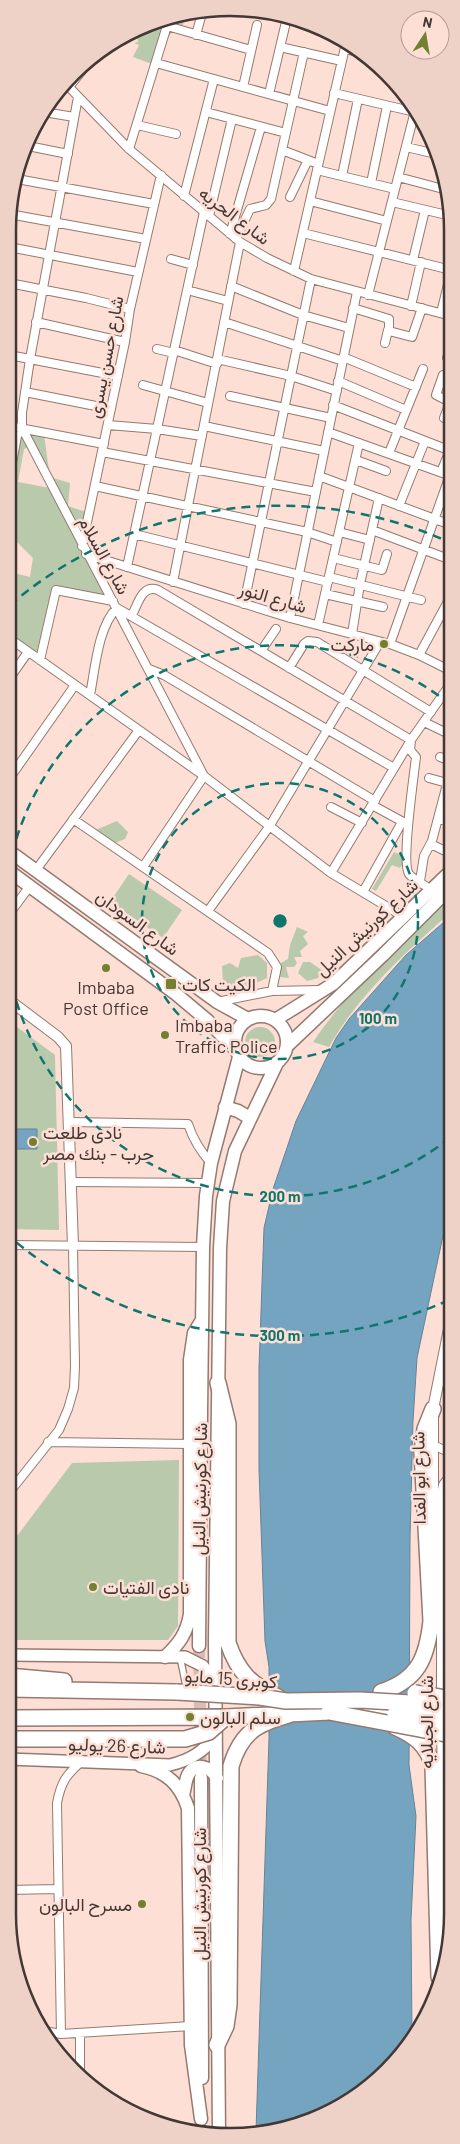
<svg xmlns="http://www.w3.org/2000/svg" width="460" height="2144" font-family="Barlow,Vazirmatn,sans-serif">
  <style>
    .green { fill: #b8c9ac }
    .water { fill: #75a4c1; stroke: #668497 }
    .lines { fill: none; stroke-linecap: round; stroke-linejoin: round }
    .primary-tunnel { stroke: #d8beb5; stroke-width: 12; stroke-dasharray: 12 6; stroke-linecap: butt }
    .pedestrian-casing { stroke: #947a70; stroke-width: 8 }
    .minor-casing { stroke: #947a70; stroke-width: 10 }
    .tertiary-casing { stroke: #947a70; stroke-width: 12 }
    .secondary-casing { stroke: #947a70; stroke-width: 14 }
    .primary-casing { stroke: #947a70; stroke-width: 15 }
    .motorway-casing { stroke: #947a70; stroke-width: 18 }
    .pedestrian { stroke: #fff; stroke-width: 5.5 }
    .minor { stroke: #fff; stroke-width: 8 }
    .tertiary { stroke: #fff; stroke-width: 10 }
    .secondary { stroke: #fff; stroke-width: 11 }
    .primary { stroke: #fff; stroke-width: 12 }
    .motorway { stroke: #fff; stroke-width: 15 }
    .motorway-bridge-casing { stroke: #947a70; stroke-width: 18; stroke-linecap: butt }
    .motorway-bridge { stroke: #fff; stroke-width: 15 }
    .ring { fill: none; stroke: #0f766e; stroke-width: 2.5; stroke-dasharray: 9 6 }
    .poi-dot { fill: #71812f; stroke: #fddfd5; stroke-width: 2 }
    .labels { text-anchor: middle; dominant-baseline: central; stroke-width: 5; stroke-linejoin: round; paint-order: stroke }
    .street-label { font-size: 18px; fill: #443834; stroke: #fddfd5 }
    .poi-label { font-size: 18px; fill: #443834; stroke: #fddfd5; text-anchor: start }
    .rim { fill: none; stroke: #443834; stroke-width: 2.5 }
    .centre { fill: #0f766e; stroke: #fddfd5; stroke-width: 2.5 }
    .ring-label { font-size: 15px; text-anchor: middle; font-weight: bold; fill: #0f766e; stroke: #fddfd5; stroke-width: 5; stroke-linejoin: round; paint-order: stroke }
  </style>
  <rect width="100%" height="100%" fill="#fddfd5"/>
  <path class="green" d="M185,14L183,25L171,33L152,64L133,57L139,45L134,43L138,42L137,34L173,15Z
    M26,431L44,435L50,477L70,483L68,506L86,512L81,540Z
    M19,432L28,447L24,449L18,482L50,488L107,597L55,588L38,659L9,638V572L30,577L33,558L18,543L9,541V483Z
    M117,821L128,832L125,839L115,843L93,831Z
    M394,852L403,856L406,860L400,868L392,865L376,891L372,889Z
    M129,874L182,910L163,938L110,902Z
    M451,893V912C406,952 359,994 329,1047L313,1042C351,986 403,940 451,893Z
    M297,927L308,932L303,936L308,944L300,951L302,957H294L297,963L294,967H286L289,978L280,977L281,963L288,959L290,945Z
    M258,955L267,963V978L250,986L229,993L223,982L222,966L230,963L238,968L241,958Z
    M303,962H310L323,971L318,978L307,981L298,973Z
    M9,1021L55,1055L59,1230L8,1229Z
    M245 1042a15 15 0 1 1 30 0a15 15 0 1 1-30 0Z
    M179,1460L178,1626L168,1640H8V1548L72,1463Z"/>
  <path class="water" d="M451,916V1198L417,1358L413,1421L410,1539L409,1765L416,1816L411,1920L412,2037L366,2090L301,2125L256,2131L269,1739V1667L265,1641L259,1469V1368L264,1228L273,1189L296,1121L336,1038L349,1019L406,955Z
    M8,1129H37V1149H8Z"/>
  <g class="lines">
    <path class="primary-tunnel" d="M199,1646L201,1776"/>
    <defs>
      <path id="pedestrian" d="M180,1657L186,1686
        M137,1763L147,1745H151"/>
      <path id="minor" d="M167,26L251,50
        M196,35L202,13
        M280,47L342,61
        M345,49L359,52
        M156,63L330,111
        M67,85L129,149L240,242L267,258L311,279L451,316
        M69,87L96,53
        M243,87L257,25
        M334,93L415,112
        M269,94L286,22
        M78,97L30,359L22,413V428L204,776L331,873L404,917
        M44,112L74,117
        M206,112L286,133
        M137,125L176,134
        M28,146L68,154
        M406,147L436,154
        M129,149L170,16
        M282,150L313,162
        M317,170L395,189
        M342,176L358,99
        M398,177L447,190
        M17,179L154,204
        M371,183L387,106
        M184,196L214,79
        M290,197L308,160
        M310,201L387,221
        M392,202L451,216
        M9,214L146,239
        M209,216L232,119
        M303,233L451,270
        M230,234L261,127
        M236,239L250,209L266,205L271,199L304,52
        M9,247L138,272
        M171,259L193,265
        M413,260L425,210
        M294,271L346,43
        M9,283L86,298L130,309
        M231,286L303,315L349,328
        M187,290L228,301
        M368,295L415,111
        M411,306L421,262
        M353,308L389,319V331L412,337L422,308
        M441,313L451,272
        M36,322L125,342
        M224,322L343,361
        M385,343L388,330
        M157,349L174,353
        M174,350L217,364
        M9,355L118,376
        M343,357L416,387
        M447,358L451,347
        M217,359L291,376L337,391
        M443,375L436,395L450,402
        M338,381L406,410
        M143,385L208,403
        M25,392L111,409
        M230,396L331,418
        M333,405L451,451
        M444,418L451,400
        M108,425L157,429L202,436
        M9,426L104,444
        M204,426L324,451
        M328,432L451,476
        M102,452L316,492
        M389,453L423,369
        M356,460L386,471
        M441,472L451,448
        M319,476L451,525
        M9,479L17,436L22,428
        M95,486L307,532L337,542
        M399,506L425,441
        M372,530L451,560
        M339,532L370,540
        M134,534L328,582
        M82,546L125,342L130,309L161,175
        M86,554L290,618L390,644L419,655L451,671
        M333,558L382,570L387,554
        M127,567L204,212
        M329,577L421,600
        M173,582L240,242
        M325,594L383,607
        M244,604L311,279
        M132,615C138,604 142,584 158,590L411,740L410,750L416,757C414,775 401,863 409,874C414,880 425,885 431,890
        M290,618L357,292
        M318,625L359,443
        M352,634L360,584L379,498
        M9,638L204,776L143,867
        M390,644L450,475
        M261,651L276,629
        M419,655L451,596
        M40,660L56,590L113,601
        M289,668L304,644L308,641L317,642L431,712
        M149,669L164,675L375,801
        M9,679L28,652
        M90,695C95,670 98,626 117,608L394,768
        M424,722L451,735
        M440,757L451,761
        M429,778L447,783
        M9,779L75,685
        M372,805L405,823
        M331,807L362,823
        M73,819L268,953L277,967L272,991
        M438,819L451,822
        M431,844L451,854
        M36,870L139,730
        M331,873L411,740L451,683
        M420,881L424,856L432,841L451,769
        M363,892L402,822
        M208,911L269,827L380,642
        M9,914L30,886
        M217,1002L272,991L320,990
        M69,1122L188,1124C193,1139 200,1151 211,1163
        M71,1182L208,1183
        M8,1245L203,1247
        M48,1442L191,1444
        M433,1445L451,1453
        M8,1494L59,1430L68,1409L74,1388L75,1366L73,1246
        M8,1890L57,1889
        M44,2031L61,2034L191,2026
        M61,2034L57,1803C61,1782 66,1775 82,1761
        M80,2074V2033"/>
      <path id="tertiary" d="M9,1000L58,1037L66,1046L73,1246
        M442,1703V1637L433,1504V1409L451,1319
        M450,1704L442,1495L444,1485L451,1476
        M442,1728L443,1785L445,1807V1943"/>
      <path id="secondary" d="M8,1655L185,1657L203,1666L215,1682
        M8,1759L170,1765C190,1760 203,1752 216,1736"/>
      <path id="primary" d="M9,851L217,1002L248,1019
        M9,871L176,994L207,1020L236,1050
        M235 1042a26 26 0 1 1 52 0a26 26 0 1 1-52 0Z
        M275,1020L333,984L451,871
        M287,1046L383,955L451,887
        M225,1107L238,1111L250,1118
        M199,1646L201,1412L203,1247L206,1196L211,1163L239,1057
        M165,1657C179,1644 187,1633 190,1614V1360L194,1333L202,1320
        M141,1766C166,1771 180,1784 188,1808L191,2045L201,2119
        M201,1778L202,2078
        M183,1795C185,1789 185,1781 188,1775C195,1761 211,1767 217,1778
        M219,2136L215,1641L220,1248L223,1201L235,1151L277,1063"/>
      <path id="motorway" d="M218,1383L228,1424V1643C238,1672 251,1685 278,1697
        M8,1676L64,1681
        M8,1689L177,1692
        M381,1692C418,1680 427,1658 431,1621L422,1452L425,1429L433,1409
        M226,1717L329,1712L395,1714
        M395,1727C414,1735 427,1745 433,1766L439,1977
        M217,2045L226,2026L229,2005L231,1766C242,1729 261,1722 296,1713"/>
    </defs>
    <use href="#pedestrian" class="pedestrian-casing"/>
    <use href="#minor" class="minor-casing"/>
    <use href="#tertiary" class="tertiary-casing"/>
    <use href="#secondary" class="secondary-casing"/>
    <use href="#primary" class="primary-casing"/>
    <use href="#motorway" class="motorway-casing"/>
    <use href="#pedestrian" class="pedestrian"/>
    <use href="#minor" class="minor"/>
    <use href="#tertiary" class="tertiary"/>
    <use href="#secondary" class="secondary"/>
    <use href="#primary" class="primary"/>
    <use href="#motorway" class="motorway"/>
    <defs>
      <path id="motorway-bridge" d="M177,1692L260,1697L286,1701L360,1700L410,1703L451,1711
        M415,1693L451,1699
        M329,1712L451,1735
        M395,1714L432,1719L451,1723
        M8,1718L226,1717
        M8,1739H185L209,1732L226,1717"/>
    </defs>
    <use href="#motorway-bridge" class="motorway-bridge-casing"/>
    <use href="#motorway-bridge" class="motorway-bridge"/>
  </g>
  <g class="ring">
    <circle cx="280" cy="921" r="138"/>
    <path d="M450 1138A276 276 0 0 1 9 971M9 868A276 276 0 0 1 450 704"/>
    <path d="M449 1300A415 415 0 0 1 10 1237M10 605A415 415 0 0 1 449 542"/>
  </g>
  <g class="poi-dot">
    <circle cx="384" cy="644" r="5"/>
    <circle cx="106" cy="968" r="5"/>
    <rect x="165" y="978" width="12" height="12" rx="2.5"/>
    <circle cx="165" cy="1035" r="5"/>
    <circle cx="33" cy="1142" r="5"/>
    <circle cx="93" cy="1587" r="5"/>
    <circle cx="190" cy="1717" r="5"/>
    <circle cx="142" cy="1904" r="5"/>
  </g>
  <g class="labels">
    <g class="street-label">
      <text transform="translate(235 215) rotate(37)">شارع الحريه</text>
      <text transform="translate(105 357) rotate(-79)">شارع حسن يسرى</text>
      <text transform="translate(105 555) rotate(61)">شارع السلام</text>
      <text transform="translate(273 597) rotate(16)">شارع النور</text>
      <text transform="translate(138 922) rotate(36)">شارع السودان</text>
      <text transform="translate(366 927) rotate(-43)">شارع كورنيش النيل</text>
      <text transform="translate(418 1478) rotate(-91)">شارع ابو الفدا</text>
      <text transform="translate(199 1489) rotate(-89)">شارع كورنيش النيل</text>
      <text transform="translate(231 1678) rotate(4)">كوبرى 15 مايو</text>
      <text transform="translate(426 1722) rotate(-90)">شارع الجبلايه</text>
      <text transform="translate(117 1745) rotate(2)">شارع 26 يوليو</text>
      <text transform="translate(199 1894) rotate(-90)">شارع كورنيش النيل</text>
    </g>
    <g class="poi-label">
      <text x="374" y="644" text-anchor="end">ماركت</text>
      <text x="182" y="984">الکيت کات</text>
      <text x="106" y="987" text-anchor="middle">Imbaba<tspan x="106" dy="21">Post Office</tspan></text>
      <text x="175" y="1025">Imbaba<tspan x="175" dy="21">Traffic Police</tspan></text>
      <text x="43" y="1132">نادى طلعت<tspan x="43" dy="21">حرب - بنك مصر</tspan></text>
      <text x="103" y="1587">نادى الفتيات</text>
      <text x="200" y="1717">سلم البالون</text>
      <text x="132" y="1904" text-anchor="end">مسرح البالون</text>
    </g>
  </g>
  <path d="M0 0H460V2144H0ZM230 16H230A214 214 0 0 1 444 230V1914A214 214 0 0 1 230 2128H230A214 214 0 0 1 16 1914V230A214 214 0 0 1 230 16Z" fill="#eed2c8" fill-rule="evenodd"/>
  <path class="rim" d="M230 16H230A214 214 0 0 1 444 230V1914A214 214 0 0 1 230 2128H230A214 214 0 0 1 16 1914V230A214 214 0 0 1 230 16Z"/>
  <circle cx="280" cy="921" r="8" class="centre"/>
  <g class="ring-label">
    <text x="378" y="1024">100 m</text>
    <text x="280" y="1202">200 m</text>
    <text x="280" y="1341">300 m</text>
  </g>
  <g transform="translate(425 35) rotate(12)"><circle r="24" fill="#fddfd5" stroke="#b39c95"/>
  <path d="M0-4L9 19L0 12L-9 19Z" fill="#71812f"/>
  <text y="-8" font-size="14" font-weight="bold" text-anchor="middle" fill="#443834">N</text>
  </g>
</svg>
